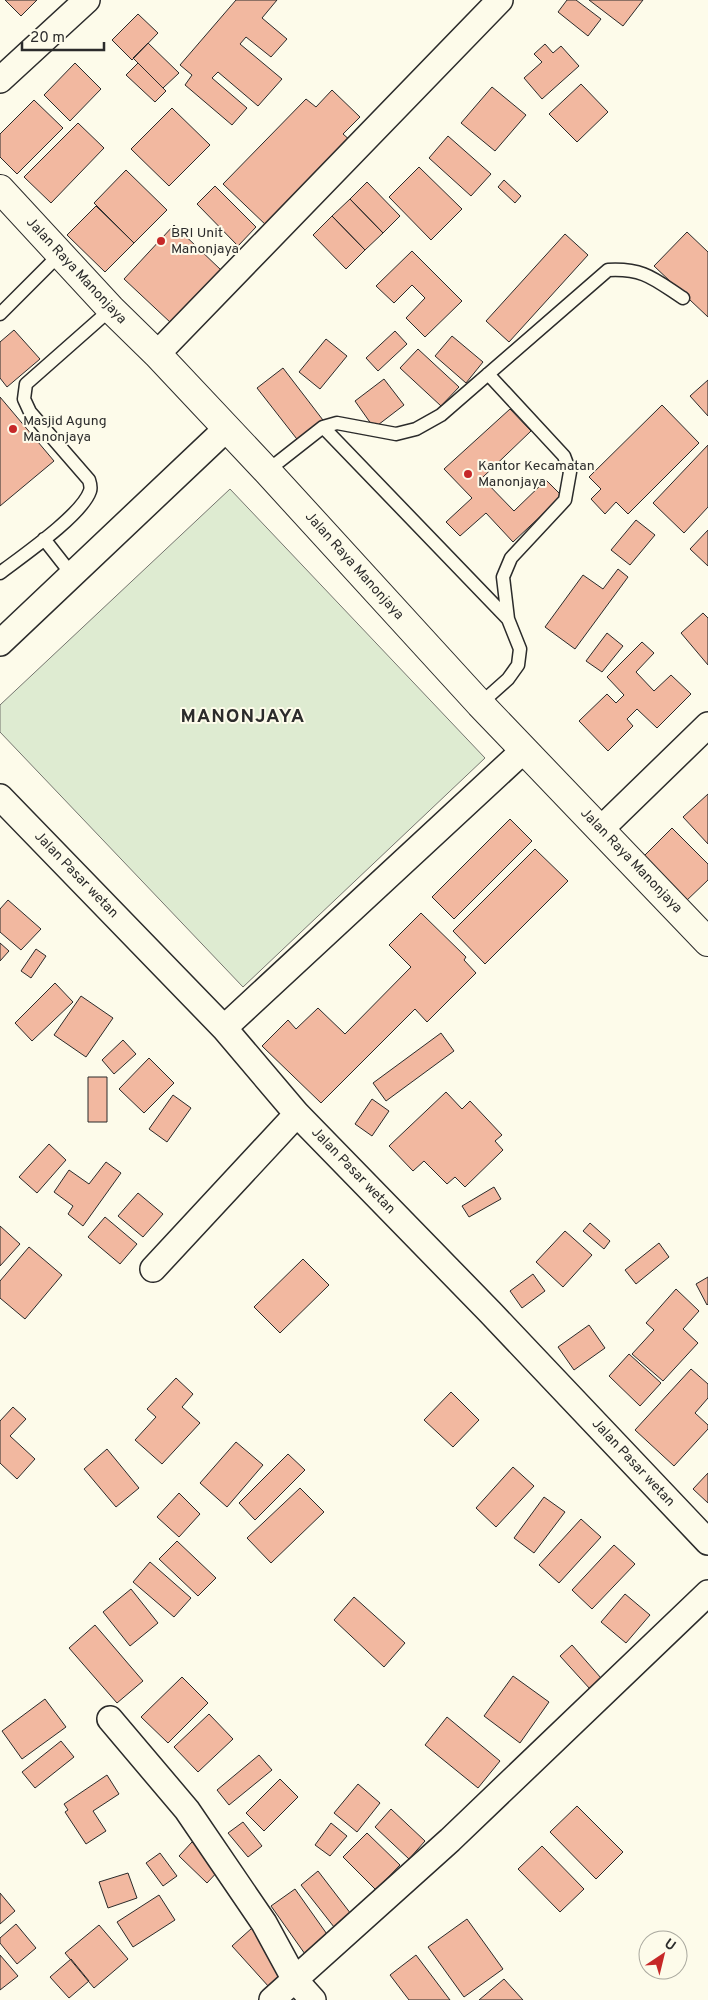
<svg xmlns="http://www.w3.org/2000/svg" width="708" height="2000" font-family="Overpass,sans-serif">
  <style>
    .green { fill: #deebd1; stroke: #74746e }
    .building { fill: #f2b8a0; stroke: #2b2b2b }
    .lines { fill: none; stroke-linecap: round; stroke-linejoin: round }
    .lane-casing { stroke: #2b2b2b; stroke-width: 15 }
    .street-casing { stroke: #2b2b2b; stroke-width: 28 }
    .primary-casing { stroke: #2b2b2b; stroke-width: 30 }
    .lane { stroke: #fdfbea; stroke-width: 12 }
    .street { stroke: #fdfbea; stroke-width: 25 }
    .primary { stroke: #fdfbea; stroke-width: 28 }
    .poi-dot { fill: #c62828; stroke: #fdfbea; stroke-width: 2 }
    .labels { text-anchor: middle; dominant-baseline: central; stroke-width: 4; stroke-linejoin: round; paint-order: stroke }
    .poi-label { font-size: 14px; fill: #2b2b2b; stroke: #fdfbea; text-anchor: start }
    .street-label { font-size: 14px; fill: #2b2b2b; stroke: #fdfbea }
    .district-label { font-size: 19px; font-weight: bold; letter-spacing: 1px; fill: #2b2b2b; stroke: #fdfbea }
  </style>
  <rect width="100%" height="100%" fill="#fdfbea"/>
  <path class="green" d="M230,489L485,758L243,987L0,732V705Z"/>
  <path class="building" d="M5,0H37L21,16Z
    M236,0H277L262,18L287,39L271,57L246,37L240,44L282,79L258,106L218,72L212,78L247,108L232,125L185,85L192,75L180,65Z
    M567,0H576L601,19L588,36L558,12Z
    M589,0H643L623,26Z
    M138,14L158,33L132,60L112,40Z
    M148,43L179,73L163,88L133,58Z
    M545,44L553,53L561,46L579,66L542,99L524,78L542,62L534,54Z
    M75,63L101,89L70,121L44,95Z
    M138,63L166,91L155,102L126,75Z
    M581,84L608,112L577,142L549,114Z
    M492,87L526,115L495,151L461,123Z
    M332,90L360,117L343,134L351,141L268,227L223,184L306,99L316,107Z
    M34,100L63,128L17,174L0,157V134Z
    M172,108L210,145L169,186L131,149Z
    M78,123L104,148L51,203L24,177Z
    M448,136L491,174L471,196L429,158Z
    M419,167L462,209L431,240L389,197Z
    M126,170L167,210L134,243L94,203Z
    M504,180L521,196L515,203L498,187Z
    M367,182L400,216L383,233L350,199Z
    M215,186L256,227L238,246L197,204Z
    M350,199L383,233L365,250L332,216Z
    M96,206L134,243L105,272L67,235Z
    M332,216L365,250L346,269L313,235Z
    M174,225L221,270L171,323L124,279Z
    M687,232L708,252V317L654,266Z
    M565,234L588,255L509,342L486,321Z
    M412,251L462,301L425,337L406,318L425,298L412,285L394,303L376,286Z
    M14,330L40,359L7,387L0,378V342Z
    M395,331L407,344L378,371L366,358Z
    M452,336L483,362L466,383L435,356Z
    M326,339L347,356L320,389L299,372Z
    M418,349L459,387L441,406L400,368Z
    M283,368L326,424L300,443L257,388Z
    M384,379L404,405L374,428L355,401Z
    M708,380V416L690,396Z
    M0,397L54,461L0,506Z
    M662,405L699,443L628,514L616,502L605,514L591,499L601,489L589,477Z
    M510,409L531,431L482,478L514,511L546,480L562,496L513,542L486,513L460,536L446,522L472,498L444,469Z
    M708,445V507L684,533L653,503Z
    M636,520L655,535L630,565L611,550Z
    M708,530V566L690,549Z
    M618,569L628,577L575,649L545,627L583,575L603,589Z
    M703,613L708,618V665L681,633Z
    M607,633L623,646L602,672L586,661Z
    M642,642L654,653L636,672L654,691L671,675L691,694L657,728L637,709L627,719L633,726L608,751L579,721L607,694L616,703L624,695L607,677Z
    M708,794V844L683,817Z
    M510,819L532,841L454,919L432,897Z
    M672,828L708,864V880L685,902L642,858Z
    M535,849L568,881L485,964L453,931Z
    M8,900L41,929L21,950L0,932V909Z
    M421,913L466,957L464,960L476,973L427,1022L415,1009L321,1103L262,1046L288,1020L296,1029L318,1008L345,1034L411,967L389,945Z
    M0,943L9,951L0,961Z
    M36,949L46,956L31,978L21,971Z
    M55,983L73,1002L32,1041L15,1023Z
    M81,996L113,1018L86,1057L54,1035Z
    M441,1033L454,1051L386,1101L373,1083Z
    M123,1040L136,1054L114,1074L102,1060Z
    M149,1058L174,1083L144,1113L119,1089Z
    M88,1077H107V1122H88Z
    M446,1092L462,1109L470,1101L502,1135L495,1141L503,1150L465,1187L455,1177L447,1184L424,1161L413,1171L389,1146Z
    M173,1095L191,1108L167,1142L149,1129Z
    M372,1099L389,1111L372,1136L355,1124Z
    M49,1144L66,1160L37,1193L19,1177Z
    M106,1162L121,1173L83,1226L68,1214L73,1206L54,1192L69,1170L89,1184Z
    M494,1187L501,1199L469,1217L462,1206Z
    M138,1193L163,1214L143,1237L118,1216Z
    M105,1217L137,1244L120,1264L88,1237Z
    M590,1223L610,1241L604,1249L583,1231Z
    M0,1226L20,1244L0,1266Z
    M565,1231L592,1255L563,1287L536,1262Z
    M659,1243L669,1257L636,1284L625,1270Z
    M29,1247L62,1275L25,1319L0,1298V1281Z
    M303,1259L329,1285L280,1333L254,1307Z
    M533,1274L545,1291L522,1308L510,1291Z
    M708,1277V1304L707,1305L696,1284Z
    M676,1289L699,1311L683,1329L698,1343L663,1381L632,1354L654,1330L646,1323Z
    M589,1325L605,1348L574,1370L558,1347Z
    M629,1354L661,1383L640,1406L609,1376Z
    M691,1369L708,1384V1398L695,1413L708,1425V1429L674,1466L635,1430Z
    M176,1378L193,1394L182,1407L200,1423L162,1464L135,1440L156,1417L147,1409Z
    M451,1392L479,1420L453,1447L424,1420Z
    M13,1407L26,1419L10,1436L35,1459L17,1479L0,1463V1421Z
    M236,1442L263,1465L227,1507L200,1483Z
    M107,1449L139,1488L116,1507L84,1469Z
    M288,1454L305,1470L255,1520L239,1503Z
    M513,1467L534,1486L496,1527L476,1508Z
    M708,1473V1503L693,1489Z
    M300,1488L324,1512L271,1563L247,1538Z
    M179,1493L200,1514L179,1537L157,1517Z
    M544,1497L565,1512L534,1553L514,1538Z
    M581,1519L601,1537L559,1583L539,1565Z
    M177,1541L216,1578L198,1596L159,1559Z
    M614,1545L635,1564L592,1609L572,1590Z
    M150,1562L191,1598L174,1617L133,1582Z
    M131,1589L158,1623L130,1646L103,1612Z
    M625,1594L650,1615L626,1643L601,1622Z
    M354,1597L405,1643L384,1667L334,1620Z
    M95,1625L143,1681L117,1703L69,1648Z
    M572,1645L601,1678L590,1689L560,1656Z
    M513,1676L549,1702L520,1743L484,1716Z
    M182,1677L208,1703L168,1743L141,1717Z
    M45,1699L66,1727L22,1759L2,1731Z
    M209,1714L233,1739L198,1772L174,1747Z
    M447,1717L500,1761L478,1788L425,1745Z
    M61,1741L74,1757L35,1788L22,1772Z
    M259,1755L272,1770L229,1805L217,1790Z
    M107,1775L119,1794L93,1811L106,1831L86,1844L65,1812L68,1810L64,1804Z
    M280,1779L298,1797L264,1831L246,1813Z
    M358,1784L380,1803L357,1832L334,1813Z
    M577,1806L623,1852L596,1879L550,1832Z
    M391,1809L425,1841L409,1859L375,1827Z
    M243,1822L262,1846L248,1857L228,1833Z
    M331,1823L347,1836L330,1856L315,1845Z
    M367,1833L400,1865L376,1890L343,1857Z
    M192,1842L220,1869L207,1883L179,1856Z
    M542,1846L584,1889L560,1912L518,1869Z
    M160,1853L177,1876L163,1886L146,1863Z
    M318,1871L351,1914L334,1927L301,1885Z
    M128,1873L137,1898L108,1908L99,1882Z
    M295,1889L329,1937L305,1954L271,1906Z
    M0,1893L15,1911L0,1924Z
    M159,1895L175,1920L133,1947L117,1922Z
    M467,1919L503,1969L464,1997L428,1947Z
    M16,1924L36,1948L17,1964L0,1943V1938Z
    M99,1925L128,1959L94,1988L65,1953Z
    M252,1928L289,1969L269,1987L232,1946Z
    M0,1955L18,1976L0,1990Z
    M416,1955L450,2000H409L390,1975Z
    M71,1959L89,1981L69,1998L50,1977Z
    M504,1979L523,2000H479Z"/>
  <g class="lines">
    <defs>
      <path id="lane" d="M0,314L60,254
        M323,427L508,619
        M267,471L323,427L337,423L396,434L416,429L441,415L608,270C644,268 654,279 683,298
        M44,539L73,576
        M0,573C21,557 82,515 90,491C91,488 90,483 89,480L30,412L24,399L26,384L111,309
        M480,704L508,679L518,665L520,649L508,619L503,577L511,558L565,500L570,472L564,456L488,374"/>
      <path id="street" d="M0,80L87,0
        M157,354L500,0
        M0,643L226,429
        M0,797L224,1028L297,1114L490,1312L708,1542
        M600,830L708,725
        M224,1028L524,750
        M153,1269L297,1114
        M110,1719L187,1810L264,1923L295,1980L313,2000
        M272,2000L450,1840L708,1593"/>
      <path id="primary" d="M0,189L111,309L157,354L267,471L480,704L708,942"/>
    </defs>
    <use href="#lane" class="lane-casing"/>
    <use href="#street" class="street-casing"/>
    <use href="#primary" class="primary-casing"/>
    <use href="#lane" class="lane"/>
    <use href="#street" class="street"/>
    <use href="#primary" class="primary"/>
  </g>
  <g class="poi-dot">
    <circle cx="161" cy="241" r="5"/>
    <circle cx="13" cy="429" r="5"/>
    <circle cx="468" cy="474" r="5"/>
  </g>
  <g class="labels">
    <g class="poi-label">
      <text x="171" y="233">BRI Unit<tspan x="171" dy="16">Manonjaya</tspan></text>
      <text x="23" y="421">Masjid Agung<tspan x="23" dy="16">Manonjaya</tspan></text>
      <text x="478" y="466">Kantor Kecamatan<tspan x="478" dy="16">Manonjaya</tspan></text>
    </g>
    <g class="street-label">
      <text transform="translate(76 271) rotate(47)">Jalan Raya Manonjaya</text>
      <text transform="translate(354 566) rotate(48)">Jalan Raya Manonjaya</text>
      <text transform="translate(631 861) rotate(46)">Jalan Raya Manonjaya</text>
      <text transform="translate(76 875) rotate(46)">Jalan Pasar wetan</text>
      <text transform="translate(353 1171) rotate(46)">Jalan Pasar wetan</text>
      <text transform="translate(633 1463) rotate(47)">Jalan Pasar wetan</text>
    </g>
    <g class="district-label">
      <text x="243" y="717">MANONJAYA</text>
    </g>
  </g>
  <g transform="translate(663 1955) rotate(35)"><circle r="24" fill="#fdfbea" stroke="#a9a89e"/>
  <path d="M0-4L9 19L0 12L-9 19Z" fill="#c62828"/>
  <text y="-8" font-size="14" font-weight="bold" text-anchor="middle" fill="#2b2b2b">U</text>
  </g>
  <path d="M22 42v8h82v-8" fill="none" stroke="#2b2b2b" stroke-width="2.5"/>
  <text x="30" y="42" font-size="15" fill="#2b2b2b" stroke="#fdfbea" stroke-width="4" paint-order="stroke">20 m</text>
</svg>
